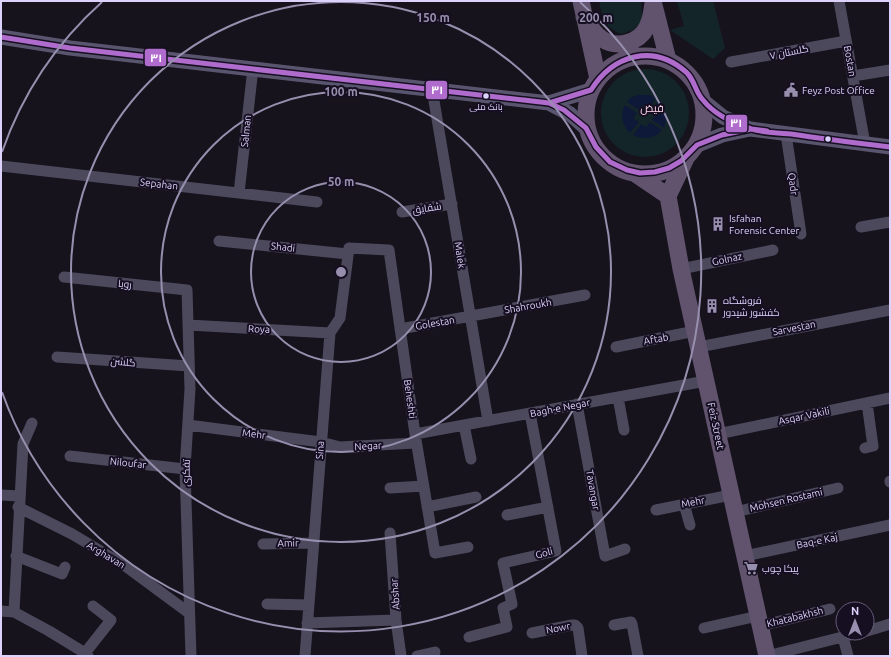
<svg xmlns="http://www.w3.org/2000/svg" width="891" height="657" font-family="Ubuntu,Cairo,sans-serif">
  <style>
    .green { fill: #132529 }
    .water { fill: #0e1839 }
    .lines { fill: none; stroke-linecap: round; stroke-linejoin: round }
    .minor { stroke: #4c495d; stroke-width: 11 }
    .secondary { stroke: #5a556f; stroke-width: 15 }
    .primary { stroke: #61536e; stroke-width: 17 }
    .bus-1-casing { stroke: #150f21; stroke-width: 8 }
    .bus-1 { stroke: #b06ccc; stroke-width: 5 }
    .ring { fill: none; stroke: #978fae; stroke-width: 2 }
    .bus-dot { fill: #ddd2fc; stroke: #150f21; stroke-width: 1.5 }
    .labels { text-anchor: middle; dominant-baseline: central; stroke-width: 4; stroke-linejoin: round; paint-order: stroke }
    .bus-label { font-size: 9px; fill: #ddd2fc; stroke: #150f21 }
    .street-label { font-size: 10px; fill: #ddd2fc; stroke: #150f21 }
    .poi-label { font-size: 10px; fill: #ddd2fc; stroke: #150f21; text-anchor: start }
    .neighbourhood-label { font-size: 11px; fill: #fcd4e8; stroke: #150f21 }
    .centre { fill: #978fae; stroke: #150f21; stroke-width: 2 }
    .ring-label { font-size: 12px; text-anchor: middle; font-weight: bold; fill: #978fae; stroke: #150f21; stroke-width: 4; stroke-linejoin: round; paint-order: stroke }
    .line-badge { stroke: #150f21; stroke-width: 1.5 }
    .badge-label { font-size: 11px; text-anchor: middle; font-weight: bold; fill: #fff }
  </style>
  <rect width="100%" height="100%" fill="#16131d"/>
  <path class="green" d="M599,1H641L642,21L633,30L621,34C603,26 603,19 599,1Z
    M677,1H713L725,48L713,59L670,30L684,26Z
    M601 113a44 44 0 1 1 88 0a44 44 0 1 1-88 0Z"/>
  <path class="water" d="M638,95H649L656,98L648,109L642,105L639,110L627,102L630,98Z
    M659,100C667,109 668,117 664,128L652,120L655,115L651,111Z
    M625,105L637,113L633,118L639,122L630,133C622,124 620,116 625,105Z
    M650,122L662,130C654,139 644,140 633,135L641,124L646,127Z"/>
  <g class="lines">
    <path class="minor" d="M839,1L865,144
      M731,62L846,41
      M853,76L890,70
      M432,89L488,421
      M786,134L801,234
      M1,166L317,202
      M239,193L253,68
      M402,212L452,204
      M861,227L890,222
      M219,241L348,254
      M681,269L773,250
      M64,277L187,290L190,389L185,469L191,656
      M188,325L330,333
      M400,329L585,295
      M616,347L695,331
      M699,347L890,310
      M57,357L189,366
      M618,397L624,430
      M577,404L605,556L625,549
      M188,425L321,442L340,447L416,443
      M464,425L471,459
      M415,434L706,381
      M718,434L890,398
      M865,448L873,446L867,403
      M70,456L185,469
      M890,481V482
      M390,488L424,486
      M1,495L19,496
      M684,504L690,525
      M18,507L72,534L124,565L189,613
      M427,507L476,497
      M656,510L731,495
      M735,512L838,488
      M507,515L548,507
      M390,533L396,620L401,656
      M263,544L313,543
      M16,556L62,574L65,567
      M745,556L890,525
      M267,604L309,605
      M1,611L14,612L49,631L85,653L88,656
      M14,612L23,444L32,423
      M307,623L396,620
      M614,625L631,622L632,624L638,656
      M760,626L830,609
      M704,628L758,616
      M867,631L890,624
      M532,633L572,625H575L578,628L582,656
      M469,637L507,627L503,608L512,604L503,563L556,551L530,413
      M843,637L848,656
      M85,653L111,620L93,606
      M305,656L330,333L340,318L349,248L389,250L415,434L435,553L468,547
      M417,656L435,652
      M767,656L858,633"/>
    <path class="secondary" d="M1,37L70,48L549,103L570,114L588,130
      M702,100L723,117L750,129L890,147
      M549,103L591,90
      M695,146L722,135L750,129"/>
    <path class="primary" d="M581,1L598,79
      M654,5L668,60
      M584,17C589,25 594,34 602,39C617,49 639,43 647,27C651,20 652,11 653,3
      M586 115a59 59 0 1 1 118 0a59 59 0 1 1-118 0Z
      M634,173L668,196
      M668,196L681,269L767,656
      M668,196L687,156"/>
    <defs>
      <path id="bus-1" d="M1,37L70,48L549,103L591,90C613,55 653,43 686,72C695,80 695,92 703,100C714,114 733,123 749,128C761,133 778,133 791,134C824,139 857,143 890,147
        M524,100L549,103L564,110L586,128L596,147L610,162L627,170L640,173L655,172L669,168L681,161L697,145L722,135L751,129L767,131"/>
    </defs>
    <use href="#bus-1" class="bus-1-casing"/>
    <use href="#bus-1" class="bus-1"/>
  </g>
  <g class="ring">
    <circle cx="341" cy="272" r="90"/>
    <circle cx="341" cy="272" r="180"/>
    <circle cx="341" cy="272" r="270"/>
    <path d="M2 152A360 360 0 0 1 102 2M580 2A360 360 0 1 1 2 392"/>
  </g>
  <defs>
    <symbol id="civic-bare" viewBox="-9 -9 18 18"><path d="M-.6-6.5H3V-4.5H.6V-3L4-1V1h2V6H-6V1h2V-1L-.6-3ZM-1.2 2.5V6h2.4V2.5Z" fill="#978fae" stroke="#150f21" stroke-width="2.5" paint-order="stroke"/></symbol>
    <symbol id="building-bare" viewBox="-9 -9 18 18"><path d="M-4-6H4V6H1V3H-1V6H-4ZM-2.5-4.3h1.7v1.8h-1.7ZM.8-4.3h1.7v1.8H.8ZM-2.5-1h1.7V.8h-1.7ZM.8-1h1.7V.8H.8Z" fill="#978fae" stroke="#150f21" stroke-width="2.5" paint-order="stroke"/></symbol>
    <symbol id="supermarket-bare" viewBox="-9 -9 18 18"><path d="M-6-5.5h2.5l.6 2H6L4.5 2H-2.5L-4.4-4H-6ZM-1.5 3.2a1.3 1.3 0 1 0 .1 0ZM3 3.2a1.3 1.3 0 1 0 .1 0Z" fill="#978fae" stroke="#150f21" stroke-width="2.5" paint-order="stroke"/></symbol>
  </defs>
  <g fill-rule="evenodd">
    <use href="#civic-bare" x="781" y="80" width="20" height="20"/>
    <use href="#building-bare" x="708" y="214" width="20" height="20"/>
    <use href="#building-bare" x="702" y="296" width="20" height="20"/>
    <use href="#supermarket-bare" x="741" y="558" width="20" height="20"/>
  </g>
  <g class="bus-dot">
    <circle cx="486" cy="96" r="3.5"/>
    <circle cx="828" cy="139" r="3.5"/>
  </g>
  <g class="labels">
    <g class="bus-label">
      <text x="486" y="107">بانک ملی</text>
    </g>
    <g class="street-label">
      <text transform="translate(789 52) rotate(-11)">گلستان ۷</text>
      <text transform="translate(850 61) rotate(80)">Bostan</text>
      <text transform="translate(246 131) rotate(-84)">Salman</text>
      <text transform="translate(159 184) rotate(7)">Sepahan</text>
      <text transform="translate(793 184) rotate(82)">Qadr</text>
      <text transform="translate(427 208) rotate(-9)">شقایق</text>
      <text transform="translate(283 247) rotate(6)">Shadi</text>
      <text transform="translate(460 255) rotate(81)">Malek</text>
      <text transform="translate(727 259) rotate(-12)">Golnaz</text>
      <text transform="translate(125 284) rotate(6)">رویا</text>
      <text transform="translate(528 306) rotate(-10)">Shahroukh</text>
      <text transform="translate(435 323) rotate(-10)">Golestan</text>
      <text transform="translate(794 328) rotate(-11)">Sarvestan</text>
      <text transform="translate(259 329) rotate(3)">Roya</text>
      <text transform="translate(656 339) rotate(-11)">Aftab</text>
      <text transform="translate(123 362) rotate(4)">گلشن</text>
      <text transform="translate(410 399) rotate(82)">Beheshti</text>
      <text transform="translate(560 408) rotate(-11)">Bagh-e Negar</text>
      <text transform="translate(804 416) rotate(-12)">Asqar Vakili</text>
      <text transform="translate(716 426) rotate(78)">Feiz Street</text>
      <text transform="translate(254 434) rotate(7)">Mehr</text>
      <text transform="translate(368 446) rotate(-3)">Negar</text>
      <text transform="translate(320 450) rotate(-86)">Sina</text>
      <text transform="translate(128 463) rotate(6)">Niloufar</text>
      <text transform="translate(186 473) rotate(-89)">تفکری</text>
      <text transform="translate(593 490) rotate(80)">Tavangar</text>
      <text transform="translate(786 500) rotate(-13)">Mohsen Rostami</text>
      <text transform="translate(693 502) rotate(-11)">Mehr</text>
      <text transform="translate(817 541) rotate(-12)">Baq-e Kaj</text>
      <text transform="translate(288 543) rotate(-1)">Amir</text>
      <text transform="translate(544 553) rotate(-15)">Goli</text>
      <text transform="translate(106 555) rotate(31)">Arghavan</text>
      <text transform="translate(395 594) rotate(-94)">Abshar</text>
      <text transform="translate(795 617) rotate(-14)">Khatabakhsh</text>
      <text transform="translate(558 628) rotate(-11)">Nowr</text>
    </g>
    <g class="poi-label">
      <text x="802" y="90">Feyz Post Office</text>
      <text x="729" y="218">Isfahan<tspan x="729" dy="12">Forensic Center</tspan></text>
      <text x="723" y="300">فروشگاه<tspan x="723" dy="12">کفشور شیدور</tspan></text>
      <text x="762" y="568">پیکا چوب</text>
    </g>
    <g class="neighbourhood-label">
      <text x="652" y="108">فیض</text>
    </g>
  </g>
  <circle cx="341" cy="272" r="6" class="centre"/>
  <g class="ring-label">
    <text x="596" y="22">200 m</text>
    <text x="433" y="22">150 m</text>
    <text x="341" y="96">100 m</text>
    <text x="341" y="186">50 m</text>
  </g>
  <g class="line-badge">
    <rect x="144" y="48" width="23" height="19" rx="4" fill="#b06ccc"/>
    <rect x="425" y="80" width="23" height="20" rx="4" fill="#b06ccc"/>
    <rect x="725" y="114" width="23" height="19" rx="4" fill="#b06ccc"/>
  </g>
  <g class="badge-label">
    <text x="156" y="62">۳۱</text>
    <text x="437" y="94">۳۱</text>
    <text x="736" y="127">۳۱</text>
  </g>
  <rect width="891" height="657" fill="none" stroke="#ddd2fc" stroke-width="4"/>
  <g transform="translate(855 621)"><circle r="19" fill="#150f21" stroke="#655d79"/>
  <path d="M0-3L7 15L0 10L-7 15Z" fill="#978fae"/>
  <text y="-6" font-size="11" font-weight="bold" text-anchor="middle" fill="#ddd2fc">N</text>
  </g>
</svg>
